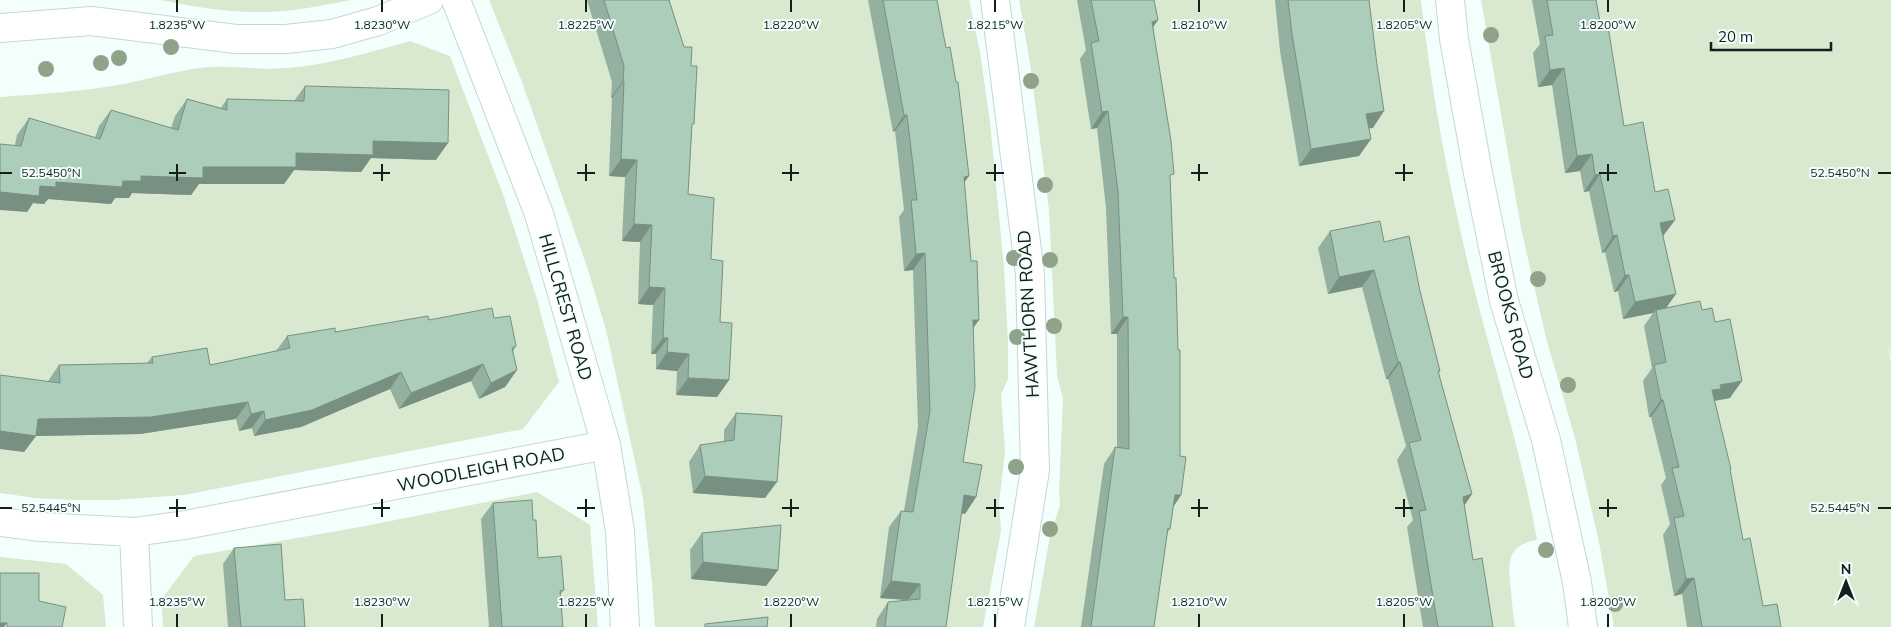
<svg xmlns="http://www.w3.org/2000/svg" width="1891" height="627" font-family="Mulish,sans-serif">
  <style>
    .green { fill: #d8e9cf }
    .lines { fill: none; stroke-linecap: round; stroke-linejoin: round }
    .minor-casing { stroke: #c3d8d5; stroke-width: 30 }
    .minor { stroke: #fff; stroke-width: 28 }
    .tree { fill: #8fa38a }
    .wall { fill: #93b0a0 }
    .shaded-wall { fill: #789082 }
    .building { fill: #abcdba; stroke: #789082 }
    .ticks { fill: none; stroke: #161d1d; stroke-width: 2 }
    .labels { text-anchor: middle; dominant-baseline: central; stroke-width: 4; stroke-linejoin: round; paint-order: stroke }
    .street-label { font-size: 18px; fill: #161d1d; stroke: #f2fffd }
    .ticks-label { font-size: 12px; text-anchor: middle; fill: #161d1d; stroke: #f2fffd; stroke-width: 4; stroke-linejoin: round; paint-order: stroke }
  </style>
  <rect width="100%" height="100%" fill="#f2fffd"/>
  <path class="green" d="M160,0H351C319,6 288,13 255,12C223,12 191,6 160,0Z
    M489,0H969L980,52L990,122L1004,268L1008,341V379L1001,394L1005,452L999,503L1001,531L983,627H655L652,583L643,498L606,330L587,267L522,82Z
    M1019,0H1421C1431,90 1448,180 1469,268C1491,359 1521,448 1537,540C1505,545 1508,566 1511,591C1512,603 1513,615 1515,627H1034L1050,536L1060,505L1059,493L1063,399L1057,375L1049,210L1030,63Z
    M1481,0H1891V358L1886,336L1891,363V627H1614L1599,542L1575,438L1546,338L1521,228Z
    M410,41L450,56L504,197L537,299L559,382L523,429L184,495L115,500H73L35,498L0,493V97C43,94 87,91 129,83C153,78 176,71 200,68C229,64 258,71 287,68C329,65 370,52 410,41Z
    M537,492L590,525L598,627H163L161,600L194,556L360,527Z
    M0,557L66,564L103,595L106,627H0Z"/>
  <g class="lines">
    <defs>
      <path id="minor" d="M456,0L539,214L606,445L620,531L625,627
        M995,0L1030,274L1035,470L1010,627
        M1450,0L1454,39L1478,173L1504,301L1546,440L1577,582L1583,627
        M0,28L91,21L236,39H286L332,34L378,21L429,0
        M0,522L41,527L134,532L185,525L606,445
        M134,532L138,627"/>
    </defs>
    <use href="#minor" class="minor-casing"/>
    <use href="#minor" class="minor"/>
  </g>
  <g class="tree">
    <circle cx="1491" cy="35" r="8"/>
    <circle cx="171" cy="47" r="8"/>
    <circle cx="119" cy="58" r="8"/>
    <circle cx="101" cy="63" r="8"/>
    <circle cx="46" cy="69" r="8"/>
    <circle cx="1031" cy="81" r="8"/>
    <circle cx="1045" cy="185" r="8"/>
    <circle cx="1014" cy="258" r="8"/>
    <circle cx="1050" cy="260" r="8"/>
    <circle cx="1538" cy="279" r="8"/>
    <circle cx="1054" cy="326" r="8"/>
    <circle cx="1017" cy="337" r="8"/>
    <circle cx="1568" cy="385" r="8"/>
    <circle cx="1016" cy="467" r="8"/>
    <circle cx="1050" cy="529" r="8"/>
    <circle cx="1546" cy="550" r="8"/>
    <circle cx="1615" cy="604" r="8"/>
  </g>
  <path class="wall" d="M587,0H669L684,47L691,66L692,127L688,194L711,259L729,380L717,397L676,395L677,371L656,369V354H651L653,305L638,304L640,242L622,241L625,177L609,176L612,98H611L612,82Z
    M868,0H937L964,182L973,327L963,462L976,497L965,514L961,513L946,627H876L877,619L888,602L907,600L880,598L889,527L901,511H904L918,427L913,270L904,271L899,217L904,210L895,131L893,132Z
    M1077,0H1154L1158,20L1153,27L1170,180L1181,495L1173,507L1170,529L1167,533L1154,627H1081L1104,464L1115,447H1117V334H1111L1106,208L1097,128L1091,129L1080,59L1086,50Z
    M1275,0H1369L1373,128H1369L1371,139L1359,156L1299,166L1280,51Z
    M1532,0H1596L1601,27L1624,126L1655,192L1675,220L1663,236L1676,294L1666,307L1702,310L1730,398L1715,401L1730,471L1743,540L1763,606L1781,627H1687L1682,594L1674,596L1663,535L1670,524L1661,485L1666,478L1651,417H1649L1643,381L1652,368L1644,326L1653,313L1623,319L1618,291L1614,292L1605,252L1602,253L1589,191L1584,192L1580,171L1565,173L1552,85L1538,87L1533,53L1540,44Z
    M305,86L436,160L371,158L361,172L294,170L284,184H199L191,195L132,193L129,198H115L111,204L48,199L44,204L33,203L27,212L15,145L17,135L29,118L95,138L99,126L111,110L171,128L175,116L187,99L221,108L227,99L294,101Z
    M1330,231L1384,242L1420,291L1440,371L1439,373L1464,505L1473,560L1493,627H1423L1407,527L1413,520L1397,460L1406,446L1388,379H1386L1362,287L1328,294L1318,248Z
    M494,318L516,346L513,352L517,370L505,387L479,399L471,381L399,409L390,389L301,427L254,436L252,428L239,431L236,419L140,434L36,436L24,452L48,381L59,365L147,363L152,357L210,365L276,351L287,336L335,332L429,320Z
    M736,413L765,498L693,493L689,462L700,445L724,442V430Z
    M493,503L533,520L538,558L564,590L560,595L563,627H489L481,519Z
    M702,533L778,570L766,586L691,579L690,550Z
    M234,548L285,600L305,627H228L223,564Z"/>
  <path class="shaded-wall" d="M1158,20L1146,37L1152,22Z
    M1564,68L1552,85L1538,87L1550,70Z
    M623,81H624L612,98H611Z
    M1108,111L1097,128L1091,129L1102,112Z
    M1384,111L1373,128L1355,130L1366,114Z
    M904,115H907L895,131L893,132Z
    M1371,139L1359,156L1299,166L1311,149Z
    M373,141L448,143L436,160L371,158L361,172L294,170L284,184H199L191,195L132,193L129,198H115L111,204L48,199L44,204L33,203L27,212L0,210V192L40,186L56,182L123,181L141,176Z
    M1592,154L1580,171L1565,173L1577,156Z
    M621,159L637,160L625,177L609,176Z
    M1600,174L1589,191L1584,192L1595,175Z
    M969,176L957,193L964,177Z
    M1675,220L1663,236L1660,223Z
    M634,224L652,225L640,242L622,241Z
    M1617,235L1605,252L1602,253L1613,236Z
    M925,253L913,270L904,271L916,254Z
    M1374,270L1362,287L1328,294L1339,277Z
    M1625,275H1629L1618,291L1614,292Z
    M649,287L665,288L653,305L638,304Z
    M1676,294L1664,311L1656,310L1653,313L1623,319L1635,302Z
    M1123,317H1128L1117,334H1111Z
    M973,320H979L967,337Z
    M663,338H668L656,354H651Z
    M667,352L689,354L677,371L656,369Z
    M1398,362H1400L1388,379H1386Z
    M483,364L471,381L399,409L411,393Z
    M517,370L505,387L479,399L491,383Z
    M401,372L390,389L301,427L254,436L265,420Z
    M688,378L729,380L717,397L676,395Z
    M1742,381L1730,398L1712,401V390L1720,385Z
    M1661,400H1663L1651,417H1649Z
    M248,402L236,419L140,434L36,436L24,452L0,449V431L38,419Z
    M264,411L252,428L239,431L251,414Z
    M705,476L777,482L765,498L693,493Z
    M1472,494L1461,511L1463,497Z
    M964,495L976,497L965,514L952,512Z
    M1175,495H1181L1170,512Z
    M703,562L778,570L766,586L691,579Z
    M1694,578L1682,594L1674,596L1686,579Z
    M891,581L920,584L908,600L880,598Z
    M0,623H7L4,627H0Z"/>
  <path class="building" d="M604,0H669L684,47H692L691,66H697L694,124H692L688,194L714,198L711,259L723,261L720,322L732,323L729,380L688,378L689,354L667,352L668,338H663L665,288L649,287L652,225L634,224L637,160L621,159L624,81H623L624,66Z
    M883,0H937L946,48L950,47L956,82H958L969,176L964,177L971,261H977L979,320H973L975,387L963,462L982,465L976,497L964,495L946,627H885L888,602L920,599V584L891,581L901,511L913,512L930,411L925,253L916,254L911,200H917L907,115H904Z
    M1091,0H1154L1158,20L1152,22L1171,141L1174,174L1170,175L1174,278H1176L1178,350H1180V456L1186,457L1181,495H1175L1170,529L1168,528L1154,627H1091L1115,447L1129,449L1128,317H1123L1118,192L1108,111L1102,112L1091,43L1099,41Z
    M1288,0H1369L1377,65L1384,111L1366,114L1371,139L1311,149L1292,34Z
    M1547,0H1596L1601,27L1608,26L1624,126L1643,122L1655,192L1668,189L1675,220L1660,223L1676,294L1635,302L1629,275H1625L1617,235L1613,236L1600,174L1595,175L1592,154L1577,156L1564,68L1550,70L1545,36L1553,35Z
    M305,86L449,90L448,143L373,141V155L296,153V167H203V178L141,176V181H123L122,187L56,182V187L40,186L39,196L0,192V144L21,146L29,118L100,139L111,110L178,130L187,99L227,110V99L304,101Z
    M1380,221L1384,242L1409,236L1420,291L1440,371H1438L1472,494L1463,497L1473,560L1482,558L1493,627H1438L1419,511L1426,510L1409,443L1421,440L1400,362H1398L1374,270L1339,277L1330,231Z
    M1700,301L1702,310L1712,308L1715,322L1730,319L1742,381L1720,385L1721,389L1712,390L1731,469H1730L1743,540L1750,538L1763,606L1777,604L1781,627H1702L1694,578L1686,579L1674,518L1684,516L1672,468L1679,467L1663,400H1661L1654,365L1666,362L1656,310Z
    M492,308L494,318L510,316L516,346L512,348L517,370L491,383L483,364L411,393L401,372L312,410L265,420L264,411L251,414L248,402L151,417L38,419L36,436L0,431V375L60,383L59,365L153,363L152,357L207,348L210,365L290,348L287,336L335,328V332L428,316L429,320Z
    M736,413L782,416L777,482L705,476L700,445L734,440Z
    M532,500L533,520H536L538,558L561,556L564,590L560,591L563,627H502L493,503Z
    M781,525L778,570L703,562L702,533Z
    M281,544L285,600L303,599L305,627H241L234,548Z
    M0,573H39V601L66,607L62,627H7V623H0Z
    M768,617L767,627H705V624Z"/>
  <path class="ticks" d="M177,0V12M382,0V12M586,0V12M791,0V12M995,0V12M1199,0V12M1404,0V12M1608,0V12M177,164V181M382,164V181M586,164V181M791,164V181M995,164V181M1199,164V181M1404,164V181M1608,164V181M0,173H12M169,173H186M373,173H390M577,173H595M782,173H799M986,173H1004M1191,173H1208M1395,173H1413M1599,173H1617M1878,173H1891M177,499V517M382,499V517M586,499V517M791,499V517M995,499V517M1199,499V517M1404,499V517M1608,499V517M0,508H12M169,508H186M373,508H390M577,508H595M782,508H799M986,508H1004M1191,508H1208M1395,508H1413M1599,508H1617M1878,508H1891M177,614V627M382,614V627M586,614V627M791,614V627M995,614V627M1199,614V627M1404,614V627M1608,614V627"/>
  <g class="labels">
    <g class="street-label">
      <text transform="translate(566 307) rotate(74)">HILLCREST ROAD</text>
      <text transform="translate(1028 314) rotate(-93)">HAWTHORN ROAD</text>
      <text transform="translate(1511 315) rotate(75)">BROOKS ROAD</text>
      <text transform="translate(481 469) rotate(-11)">WOODLEIGH ROAD</text>
    </g>
  </g>
  <g class="ticks-label">
    <text x="177" y="29">1.8235°W</text>
    <text x="382" y="29">1.8230°W</text>
    <text x="586" y="29">1.8225°W</text>
    <text x="791" y="29">1.8220°W</text>
    <text x="995" y="29">1.8215°W</text>
    <text x="1199" y="29">1.8210°W</text>
    <text x="1404" y="29">1.8205°W</text>
    <text x="1608" y="29">1.8200°W</text>
    <text x="51" y="177">52.5450°N</text>
    <text x="1840" y="177">52.5450°N</text>
    <text x="51" y="512">52.5445°N</text>
    <text x="1840" y="512">52.5445°N</text>
    <text x="177" y="606">1.8235°W</text>
    <text x="382" y="606">1.8230°W</text>
    <text x="586" y="606">1.8225°W</text>
    <text x="791" y="606">1.8220°W</text>
    <text x="995" y="606">1.8215°W</text>
    <text x="1199" y="606">1.8210°W</text>
    <text x="1404" y="606">1.8205°W</text>
    <text x="1608" y="606">1.8200°W</text>
  </g>
  <g transform="translate(1846 582)" stroke="#f2fffd" stroke-width="4" paint-order="stroke">
  <path d="M0-4L9 19L0 12L-9 19Z" fill="#161d1d"/>
  <text y="-8" font-size="14" font-weight="bold" text-anchor="middle" fill="#161d1d">N</text>
  </g>
  <path d="M1711 42v8h120v-8" fill="none" stroke="#161d1d" stroke-width="2.5"/>
  <text x="1718" y="42" font-size="15" fill="#161d1d" stroke="#f2fffd" stroke-width="4" paint-order="stroke">20 m</text>
</svg>
